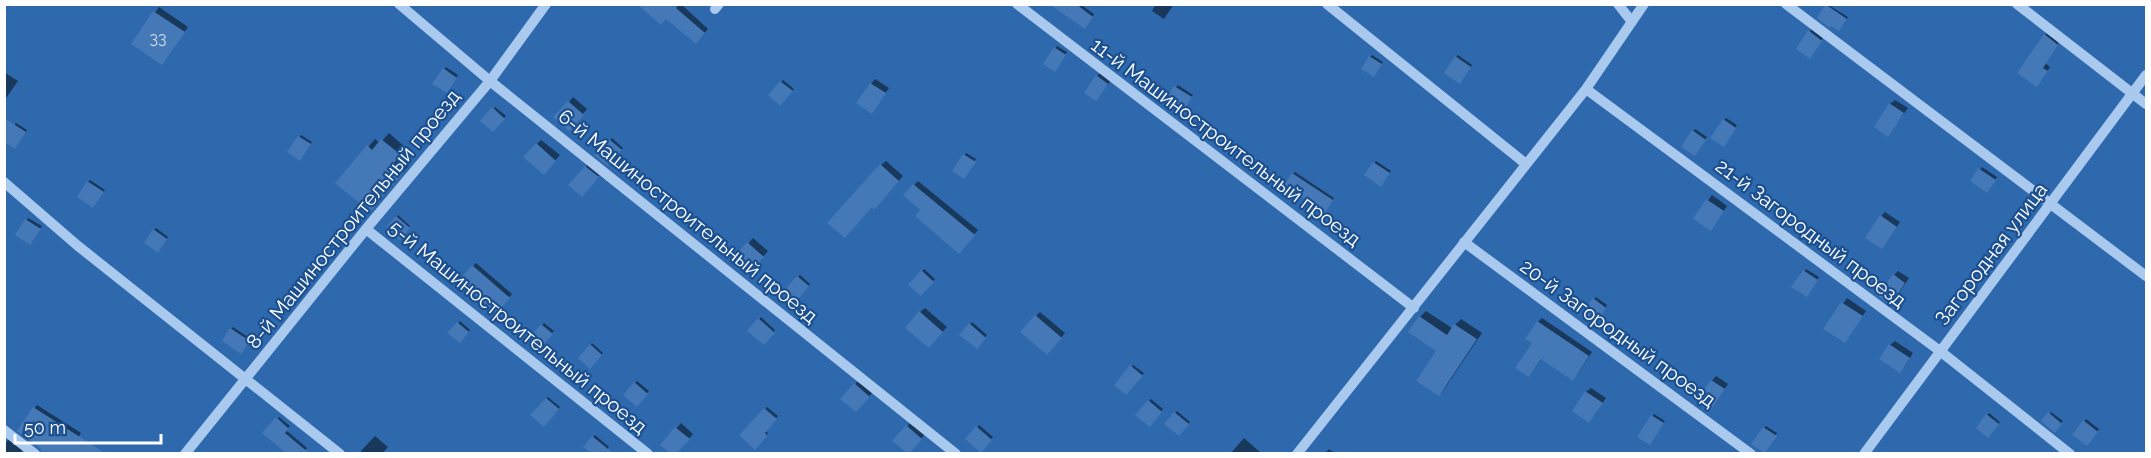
<svg xmlns="http://www.w3.org/2000/svg" width="2151" height="458" font-family="Raleway,sans-serif">
  <style>
    .green { fill: #2e69ad }
    .shadow { fill: #0007 }
    .building { fill: #4478b7 }
    .lines { fill: none; stroke-linecap: round; stroke-linejoin: round }
    .minor { stroke: #a9c9ee; stroke-width: 10 }
    .labels { text-anchor: middle; dominant-baseline: central; stroke-width: 4.5; stroke-linejoin: round; paint-order: stroke }
    .number-label { font-size: 16px; fill: #d0dded }
    .street-label { font-size: 20px; fill: #fff; stroke: #1b4f8f }
  </style>
  <rect width="100%" height="100%" fill="#1b4f8f"/>
  <path class="green" d="M5,5H2146V453H5Z"/>
  <path class="shadow" d="M649,4H681L708,29L696,42Z
    M1052,4H1080L1094,14L1087,25Z
    M1156,4H1174L1164,19L1152,11Z
    M1827,4L1848,17L1841,28L1819,17Z
    M159,7L188,27L162,63L133,43Z
    M1811,29L1823,38L1812,55L1810,31Z
    M2048,32L2060,41L2045,63L2050,67L2041,81L2045,35Z
    M1057,46L1067,52L1056,68L1045,63Z
    M1372,55L1383,62L1375,74L1370,57Z
    M1458,55L1472,65L1462,80L1456,57Z
    M446,67L458,75L448,90L444,69Z
    M4,72L18,81L4,101Z
    M1101,72L1112,79L1096,99L1097,76Z
    M875,79L889,88L872,112L871,84Z
    M783,80L794,89L780,104L770,95Z
    M1178,85L1193,95L1184,107L1167,99Z
    M573,97L587,109L574,125L569,102Z
    M1895,100L1908,108L1888,135L1890,104Z
    M495,107L506,116L493,130L482,121Z
    M1726,118L1737,125L1725,143L1724,120Z
    M16,123L27,130L17,145L4,139Z
    M1695,129L1707,137L1696,152L1693,131Z
    M389,133L406,148L399,157L409,165L377,204L337,183L375,139L380,143Z
    M301,135L312,142L302,157L289,152Z
    M612,138L623,148L608,164L597,155Z
    M541,140L560,155L548,169L537,144Z
    M966,153L976,159L966,175L954,170Z
    M886,161L903,176L879,203L881,165Z
    M1376,161L1391,171L1383,183L1366,175Z
    M587,165L599,175L582,195L570,185Z
    M1982,167L1997,177L1989,189L1972,181Z
    M1295,172L1334,198L1326,209L1293,174Z
    M90,180L105,190L95,204L88,182Z
    M918,181L978,230L963,247L905,195Z
    M1712,195L1727,206L1715,224L1695,218Z
    M1885,212L1900,222L1886,243L1881,216Z
    M398,215L410,226L400,238L388,227Z
    M28,218L42,226L32,241L17,234Z
    M156,228L168,237L160,249L154,230Z
    M753,238L768,251L754,267L735,259Z
    M476,263L512,294L497,311L460,280Z
    M924,269L935,279L921,294L910,285Z
    M1806,269L1819,277L1809,293L1794,286Z
    M1898,271L1909,278L1895,299L1894,275Z
    M800,275L810,284L794,302L784,293Z
    M1596,297L1607,305L1597,321L1594,299Z
    M1847,298L1866,311L1845,341L1826,329Z
    M925,308L947,327L933,342L920,312Z
    M1426,311L1452,328L1461,319L1482,333L1445,388L1439,394L1438,351L1420,317Z
    M1040,312L1065,333L1052,349L1036,316Z
    M761,317L775,330L764,343L749,331Z
    M1542,318L1592,352L1577,375L1542,358L1533,371L1534,343L1538,322Z
    M460,321L470,330L460,341L450,332Z
    M972,322L987,335L977,347L962,334Z
    M544,323L554,331L540,346L530,339Z
    M233,327L251,339L243,350L231,329Z
    M1895,341L1913,353L1905,366L1890,345Z
    M592,343L603,353L590,367L580,358Z
    M1133,365L1144,373L1126,393L1116,385Z
    M1716,376L1728,384L1714,404L1712,381Z
    M859,380L873,392L860,406L855,384Z
    M637,381L649,391L637,405L625,394Z
    M1591,388L1606,398L1594,416L1586,392Z
    M548,397L560,407L544,425L532,415Z
    M1151,399L1163,409L1149,425L1137,415Z
    M37,405L81,433L68,454H49L19,430Z
    M767,407L778,416L765,431L768,433L755,447V421Z
    M1177,411L1190,422L1179,434L1166,423Z
    M2051,412L2063,421L2055,431L2043,421Z
    M1989,413L2000,422L1988,436L1978,428Z
    M1654,414L1665,421L1651,442L1639,436Z
    M279,417L290,426L286,430L307,448L302,454H288L264,433Z
    M2086,419L2099,429L2087,444L2074,434Z
    M911,422L925,434L909,453L894,441Z
    M681,423L693,434L675,454H672L662,445Z
    M979,425L993,437L981,451L967,439Z
    M1766,426L1777,433L1767,450L1764,428Z
    M595,435L609,447L603,454H593L585,446Z
    M375,436L388,447L382,454H364L361,451Z
    M10,438L24,447L20,454H4V444Z
    M1244,438L1262,454H1230Z
    M1329,449L1336,454H1324Z"/>
  <path class="building" d="M637,4H679L676,8L705,33L696,44L666,19L661,25Z
    M1049,4H1076L1093,17L1085,29Z
    M1825,4L1847,19L1839,31L1831,26L1830,28L1817,18Z
    M153,11L185,32L162,65L131,44Z
    M1808,30L1822,41L1810,59L1796,49Z
    M2044,34L2058,45L2043,68L2048,71L2037,87L2017,73Z
    M1054,47L1066,55L1055,72L1043,64Z
    M1369,56L1382,64L1374,77L1361,69Z
    M1455,56L1471,67L1460,84L1444,73Z
    M443,68L457,78L447,93L432,84Z
    M1096,75L1108,84L1096,101L1084,93Z
    M780,81L793,91L780,106L768,95Z
    M870,83L886,93L872,114L856,103Z
    M1174,86L1192,97L1183,111L1165,100Z
    M568,101L584,115L569,131L553,117Z
    M1889,103L1904,113L1888,137L1874,127Z
    M492,107L505,119L493,132L480,121Z
    M4,118L26,132L15,149L4,142Z
    M1723,119L1736,128L1724,147L1710,138Z
    M1692,130L1706,140L1695,156L1681,147Z
    M298,136L311,144L300,161L287,152Z
    M381,139L401,155L393,164L403,173L370,212L335,183L367,145L372,150Z
    M609,139L622,150L608,166L594,155Z
    M536,143L556,161L544,175L523,157Z
    M963,154L976,162L964,179L952,171Z
    M1373,162L1390,173L1381,187L1364,175Z
    M880,164L899,181L874,210L872,207L845,238L827,223Z
    M585,166L599,177L582,197L568,185Z
    M1978,168L1996,180L1987,193L1970,181Z
    M1292,173L1333,200L1325,213L1284,185Z
    M87,181L104,192L93,208L77,197Z
    M913,184L975,235L959,254L915,216L920,210L903,195Z
    M1706,199L1724,211L1711,231L1693,219Z
    M1880,215L1897,227L1882,249L1865,238Z
    M396,216L410,228L400,240L386,227Z
    M25,219L41,229L30,245L15,235Z
    M153,229L167,239L158,253L144,243Z
    M747,242L764,257L749,274L732,259Z
    M472,265L510,298L497,313L458,281Z
    M921,270L934,282L921,296L908,285Z
    M1803,270L1818,280L1807,297L1791,287Z
    M1893,274L1905,283L1891,305L1878,296Z
    M797,276L809,286L794,304L782,293Z
    M1593,298L1606,308L1595,325L1581,316Z
    M1841,302L1863,316L1845,343L1823,329Z
    M919,311L943,332L929,348L905,328Z
    M1035,315L1062,338L1047,355L1020,332Z
    M1419,316L1447,335L1454,324L1477,339L1439,396L1416,381L1436,351L1408,332Z
    M758,318L775,333L764,345L747,331Z
    M1537,321L1589,356L1573,381L1541,359L1529,377L1515,368L1532,343L1525,339Z
    M457,322L469,332L460,343L447,333Z
    M969,323L986,338L977,349L959,335Z
    M541,324L553,334L540,348L528,339Z
    M230,328L250,341L241,354L222,341Z
    M590,344L602,355L590,369L578,358Z
    M1889,344L1910,358L1900,373L1879,359Z
    M1130,365L1143,376L1126,395L1114,385Z
    M1711,380L1725,389L1710,411L1696,401Z
    M634,382L648,394L637,407L623,395Z
    M854,383L870,397L856,412L840,399Z
    M1585,391L1603,403L1589,423L1572,411Z
    M546,398L559,409L544,427L530,415Z
    M1148,400L1162,412L1150,427L1135,415Z
    M33,407L105,453H42L40,448L17,431Z
    M764,408L777,419L765,433L767,436L755,450L739,435Z
    M1174,412L1189,424L1179,436L1164,424Z
    M2048,412L2062,424L2055,433L2041,421Z
    M1986,414L1999,424L1988,438L1976,428Z
    M1651,415L1664,423L1650,445L1637,437Z
    M276,417L289,429L285,433L309,453H286L262,433Z
    M2083,420L2098,432L2087,446L2072,435Z
    M906,425L922,439L910,453H907L892,441Z
    M976,426L992,440L981,453L965,439Z
    M675,427L690,439L677,453H670L660,445Z
    M1763,427L1777,436L1765,453L1751,444Z
    M592,436L613,453H591L583,447Z"/>
  <g class="lines">
    <path class="minor" d="M399,4L490,81L956,454
      M1017,4L1414,308
      M1327,4L1526,164
      M1618,4L1632,22
      M1786,4L2146,276
      M2017,4L2146,104
      M715,9L719,4
      M1586,89L1940,351L2070,454
      M4,182L78,246L340,454
      M366,229L648,454
      M1464,242L1751,454
      M4,430L35,454
      M185,454L366,229L490,81L546,4
      M1297,454L1586,89L1644,4
      M1864,454L2146,75"/>
  </g>
  <g class="labels">
    <g class="number-label">
      <text x="158" y="38">33</text>
    </g>
    <g class="street-label">
      <text transform="translate(1226 142) rotate(37)">11-й Машиностроительный проезд</text>
      <text transform="translate(688 216) rotate(39)">6-й Машиностроительный проезд</text>
      <text transform="translate(353 219) rotate(-51)">8-й Машиностроительный проезд</text>
      <text transform="translate(1811 233) rotate(37)">21-й Загородный проезд</text>
      <text transform="translate(1991 254) rotate(-53)">Загородная улица</text>
      <text transform="translate(518 327) rotate(39)">5-й Машиностроительный проезд</text>
      <text transform="translate(1618 333) rotate(36)">20-й Загородный проезд</text>
    </g>
  </g>
  <rect width="2151" height="458" fill="none" stroke="#ffffff" stroke-width="12"/>
  <path d="M15 434v9h146v-9" fill="none" stroke="#ffffff" stroke-width="3"/>
  <text x="24" y="434" font-size="18" fill="#ffffff" stroke="#1b4f8f" stroke-width="4.5" paint-order="stroke">50 m</text>
</svg>
